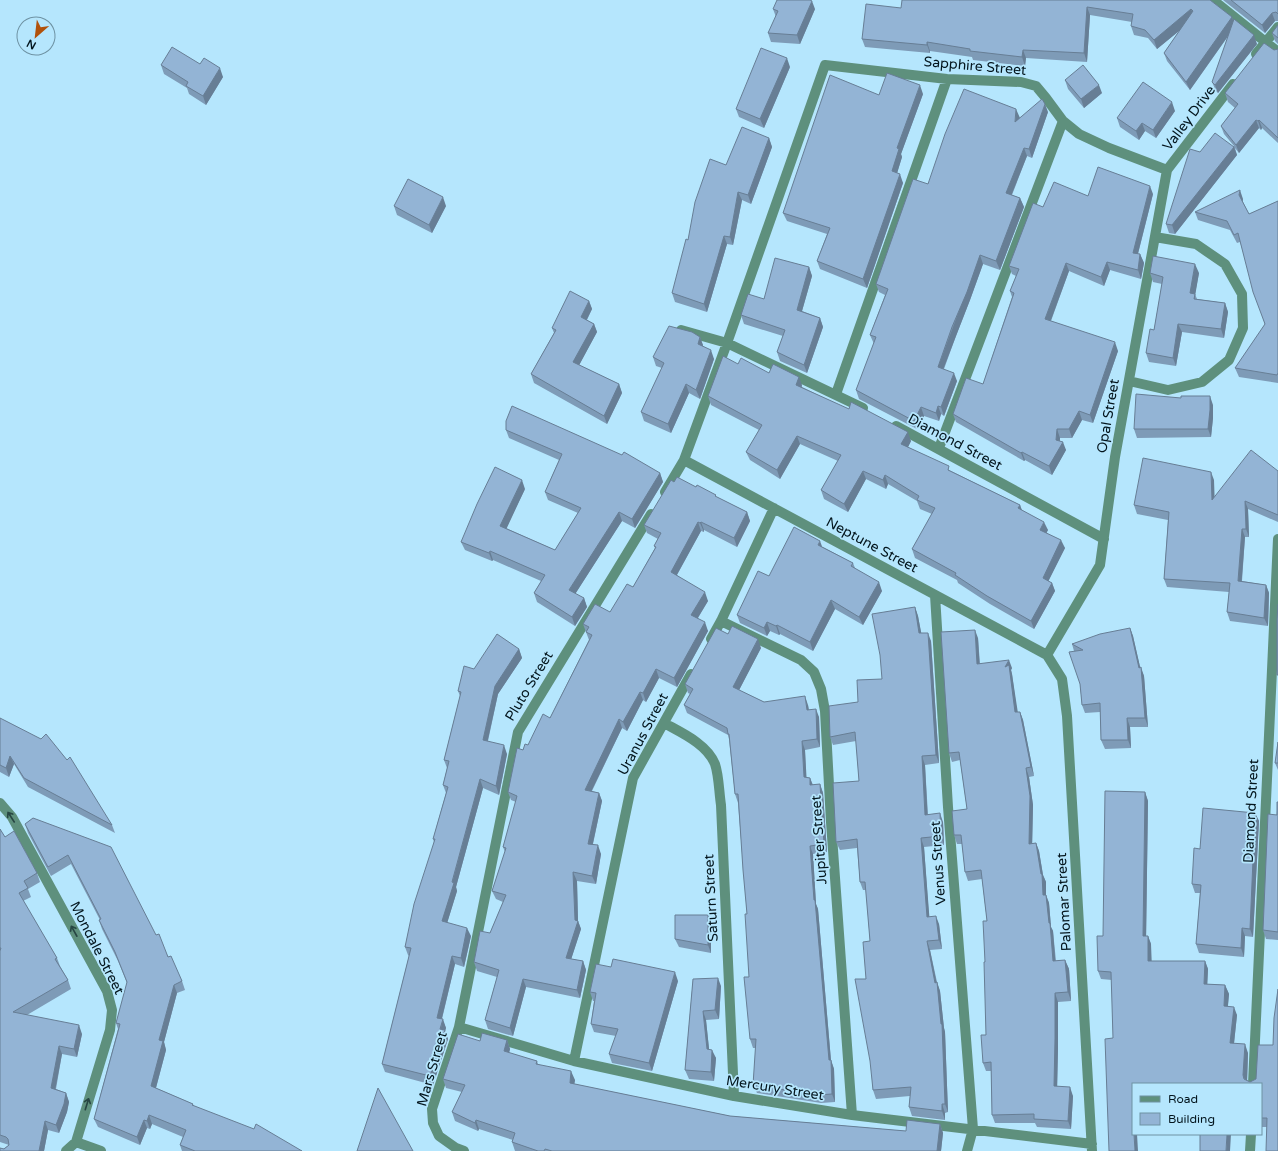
<svg xmlns="http://www.w3.org/2000/svg" width="1278" height="1151" font-family="'Varela Round',sans-serif">
  <style>
    .lines { fill: none; stroke-linecap: round; stroke-linejoin: round }
    .minor { stroke: #5e907d; stroke-width: 10 }
    .wall { fill: #7e9bb7 }
    .shaded-wall { fill: #677e95 }
    .building { fill: #93b4d5; stroke: #677e95 }
    .oneway { stroke: #274643 }
    .labels { text-anchor: middle; dominant-baseline: central; stroke-width: 3.5; stroke-linejoin: round; paint-order: stroke }
    .street-label { font-size: 14px; fill: #03151d; stroke: #b5e6fd }
  </style>
  <rect width="100%" height="100%" fill="#b5e6fd"/>
  <g class="lines">
    <path class="minor" d="M1213,0L1278,52
      M1256,54L1278,27
      M681,330L727,343L863,408
      M1129,381L1168,390L1202,382L1229,360L1243,328L1242,294L1225,264L1196,244L1155,237
      M836,394L947,79
      M896,426L1104,539
      M939,448L1063,121
      M684,460L1047,655L1062,679L1067,716L1092,1151
      M665,492L684,460L727,343L825,65L947,79L1021,82L1036,86L1046,98L1063,121L1079,134L1109,148L1167,170
      M935,595L948,807L973,1129L967,1151
      M721,621L801,660L814,672L821,689L825,711L831,822L852,1115
      M711,639L721,621L774,508
      M1047,655L1100,565L1115,457L1167,170L1233,84
      M664,723C682,733 707,744 715,764C719,776 719,792 721,805L734,1096
      M0,803L12,817L107,991L112,1010L110,1030L76,1142
      M459,1027L574,1061L734,1096L852,1115L1092,1144
      M574,1061L633,778L691,674
      M1253,1084L1278,539
      M76,1142L101,1151
      M66,1151L76,1142
      M464,1151L456,1148L439,1136L433,1123L432,1109L459,1027L518,732L651,514
      M1250,1151L1251,1134"/>
  </g>
  <path class="wall" d="M1210,0L1232,17L1233,21L1257,44L1218,93L1216,91L1212,82L1229,35L1190,90L1167,61L1164,53L1180,30L1157,49L1148,38L1134,35L1131,26L1132,22L1090,15L1087,62L1026,58L1025,66L973,60L972,57L930,51V53L865,47L862,39L901,8Z
    M1223,0H1278V21H1275L1265,33Z
    M773,9H815L800,44L771,42L768,33L776,17Z
    M1278,25V44L1275,41L1272,33Z
    M1278,49V143L1262,128L1261,130L1259,128L1239,153L1235,148L1237,155L1175,234L1169,233L1166,224L1200,152L1234,146L1224,134L1221,126L1235,108L1228,102L1225,93L1274,50Z
    M200,64L223,77L206,105L189,94L187,88L164,74L161,65Z
    M790,67L764,128L739,117L736,109Z
    M1065,80L1102,93L1084,108L1068,89Z
    M923,94L901,154L902,157L897,173L903,183L867,288L820,269L817,261L827,234L787,221L783,213L879,95Z
    M1175,111L1156,138L1145,131L1139,140L1120,127L1117,118Z
    M1048,112L1032,158L1027,156L1012,195L1020,198L1024,207L1000,270L983,264L970,300L956,336L944,369L957,381L944,416L941,414L939,421L924,416L917,429L859,399L856,390L874,344L870,335L885,295L879,292L876,284L928,184L1020,118H1019Z
    M769,138L772,147L751,204L742,200L733,245L727,244L707,312L675,302L672,293L726,165Z
    M1153,194L1138,254H1140L1144,263L1141,279L1110,270L1104,286L1069,271L1051,321L1118,351L1093,423L1082,420L1072,438H1060V441L1066,450L1052,475L1025,460L1024,461L956,422L953,414L983,384L1012,297L1010,291L1016,276L1012,274L1009,266L1043,207L1088,196Z
    M1243,199V202L1249,214L1278,201V383L1239,377L1235,368L1265,325L1240,242L1237,243L1230,230L1198,220L1195,212Z
    M394,206H446L432,233L397,215Z
    M809,267L812,276L802,311L820,318L823,327L807,373L780,361L777,352L783,336L744,324L741,315Z
    M1150,273H1199L1195,294L1197,299L1225,303L1228,312L1224,338L1182,332L1176,366L1149,362L1146,353L1154,330L1162,284L1153,282Z
    M589,301L592,309L587,320L594,324L597,332L579,365L619,384L622,393L607,424L534,383L531,374L554,333L552,328Z
    M700,337L703,346L714,359L700,399L689,393L671,433L644,421L641,412L662,368L656,366L653,357Z
    M738,364L769,373L802,385V387L911,441L908,447L951,471L1020,505L1022,510L1048,530L1046,532L1065,548L1048,581L1052,583L1055,591L1034,629L990,604L958,583L957,580L915,558L912,549L932,514L920,509L917,501L888,484L886,489L866,479L848,512L824,499L821,490L838,461L800,444L780,479L750,460L746,452L759,430L711,405L708,396Z
    M1213,405V418L1211,437L1137,438L1134,429Z
    M506,430L660,473L663,482L635,528L622,521L575,594L584,598L587,607L575,626L537,602L534,593L541,581L493,560L492,561L465,550L461,542L525,489L506,528L555,550L578,513L548,500L545,492L559,460L509,438Z
    M1278,471V522L1248,509L1249,537H1245L1242,581L1266,585L1269,593L1268,626L1230,621L1227,612L1229,592L1167,587L1164,579L1168,520L1137,514L1134,505L1214,480V497Z
    M674,482L696,487L747,512L750,521L737,547L704,530V532L701,531L677,575L708,601L698,618L708,631L677,687L659,678L646,702L643,700L627,731L622,728L592,791L599,793L602,801L593,844L601,854L596,884L577,881L578,921L581,929L571,959L583,961L586,970L580,998L526,987L513,1036L488,1029L485,1020L497,977L477,971L474,962L490,933L503,902L496,899L492,891L505,852L503,847L516,802L511,800L508,792L523,750L528,745L550,718L589,640L583,624L610,612L633,587L655,548L654,546L658,539L647,533L644,525Z
    M823,547L853,563L855,568L882,591L863,625L835,609L813,651L780,634L779,635L770,631L767,636L740,623L737,615L769,576Z
    M915,607L918,616L921,633L931,641L939,763L925,765L928,815L943,822L944,845L924,847L929,917L939,924L942,949L930,950L937,982L940,991L944,1028L945,1032L948,1112L945,1113V1120L912,1116L909,1107L910,1096L876,1099L873,1090L866,979L870,941L866,890H863L860,882L857,848L840,850L836,842L859,781L856,741L833,745L830,737L858,702L882,679Z
    M1130,628L1133,636L1140,667L1144,676L1148,727H1130L1131,748L1105,749L1101,740L1100,712L1085,713L1082,705L1080,684L1074,651L1072,644Z
    M728,634L761,648L739,690L764,702L808,705L809,710L819,717L820,747L805,750L806,777L810,778L813,785L820,784L823,793L827,852L813,854L816,904L818,909L831,1060L834,1069L835,1102L821,1103L757,1093L753,1085L756,1048H753L750,1039L749,977L747,914L738,803L735,794L729,739L728,735L687,713L684,705L690,694L688,693L685,684Z
    M978,638L980,664L1012,668L1011,670L1012,674L1017,712H1020L1023,720L1034,776L1029,777L1033,805L1032,843H1036L1039,851L1043,875L1046,882V895L1049,903L1051,927L1053,931L1056,961L1065,960L1069,969L1071,1001L1058,1002V1048L1057,1086L1073,1096L1071,1129L1037,1127L1035,1123H995L992,1115L991,1071H986L983,1063L986,1035L985,962L987,921L982,879L968,881L965,872L962,844H957L954,835L967,809L960,760L952,762L949,753Z
    M519,649L522,658L498,694L488,741L507,754L499,795L483,788L456,887L457,891L447,923L471,936L464,967L455,964L442,1019L446,1028L445,1031L448,1039L433,1085L385,1072L382,1064L409,956L408,955L405,947L434,842L433,839L446,793L443,785L447,768L444,760L460,696L458,691L474,669Z
    M0,718L112,825L115,833L28,787L14,764L9,777L0,772Z
    M1278,742V770L1275,763Z
    M1145,792L1148,801L1146,936H1148L1151,944V961H1205L1208,969L1207,984L1225,985L1229,994L1228,1006L1237,1015L1234,1044L1248,1053L1247,1080L1250,1082L1256,1079L1273,1045L1278,989L1267,1127H1261V1084H1133V1134L1113,1038L1112,980L1101,979L1098,971L1103,936Z
    M1278,802V940L1266,939L1263,930Z
    M1255,813L1259,821L1253,937L1245,936L1244,957L1199,953L1196,944L1200,893H1195L1192,884L1200,849Z
    M33,818L156,935L182,981L185,990L177,993L164,1042L166,1050L156,1088L193,1104L194,1106L302,1151H182L180,1145L183,1137L152,1124L150,1129L147,1128L140,1145L98,1127L94,1119L118,1029L116,1023L127,983L118,961L102,929L99,920H100L71,864L51,876L28,833L25,824Z
    M0,829L5,837L37,873L40,882L28,889L31,897L23,901L57,958L60,966L68,980L71,989L27,1015L82,1034L77,1057L62,1054L56,1089L66,1093L69,1102L67,1112L59,1133L48,1130L44,1151H0L9,1145L0,1142Z
    M711,923V953L679,947L675,939Z
    M693,979L721,986L719,1019L706,1020L709,1049L716,1058L714,1081L689,1079L685,1070Z
    M678,981L652,1071L612,1063L609,1054L616,1036L594,1032L591,1024L594,1001H593L590,992Z
    M507,1040L510,1049L509,1053L537,1061L538,1064L575,1080L574,1084L730,1116L906,1131L940,1124L943,1133L941,1151H515L512,1142L513,1140L479,1129L478,1131L455,1121L452,1112L462,1092L446,1088L443,1079L480,1041Z"/>
  <path class="shaded-wall" d="M812,1L815,9L800,44L797,35Z
    M1087,7L1090,15L1087,62L1084,53Z
    M1191,9L1195,18L1157,49L1154,40Z
    M1272,13L1275,21L1265,33L1262,25Z
    M1232,17L1235,26L1190,90L1186,82Z
    M1254,35L1257,44L1218,93L1215,85Z
    M927,42L930,51V53L927,45Z
    M1023,50L1026,58L1025,66L1022,57Z
    M787,58L790,67L764,128L760,119Z
    M220,68L223,77L206,105L203,96Z
    M920,85L923,94L901,154L902,157L895,180L892,171L897,148Z
    M1099,85L1102,93L1084,108L1081,99Z
    M1172,102L1175,111L1156,138L1153,130Z
    M1045,104L1048,112L1032,158L1029,149Z
    M1016,109L1020,118L1018,131L1015,122Z
    M1256,120L1259,128L1239,153L1236,145Z
    M1259,120L1262,128L1261,130L1258,121Z
    M1142,123L1145,131L1139,140L1136,131Z
    M769,138L772,147L751,204L748,195Z
    M1234,147L1237,155L1175,234L1172,225Z
    M1024,148L1027,156L1009,201L1006,193Z
    M900,174L903,183L867,288L863,279Z
    M1150,186L1153,194L1136,261L1133,253Z
    M1240,190L1243,199L1242,203L1239,195Z
    M738,192L742,200L733,245L730,237Z
    M443,197L446,206L432,233L429,225Z
    M1020,198L1024,207L1000,270L996,261Z
    M724,236L727,244L707,312L704,304Z
    M1140,254L1144,263L1141,279L1138,270Z
    M980,255L983,264L970,300L956,336L941,375L938,367Z
    M1107,262L1110,270L1104,286L1101,277Z
    M1066,263L1069,271L1048,328L1045,319Z
    M1195,264L1199,273L1194,302L1190,293Z
    M809,267L812,276L800,318L797,310Z
    M589,301L592,309L584,325L581,317Z
    M1225,303L1228,312L1224,338L1221,329Z
    M820,318L823,327L807,373L804,365Z
    M594,324L597,332L576,371L573,362Z
    M1178,324L1182,332L1176,366L1173,358Z
    M700,337L703,345L701,352L698,344Z
    M1115,342L1118,351L1093,423L1090,415Z
    M711,350L714,359L700,399L696,390Z
    M954,373L957,381L944,416L941,407Z
    M799,377L802,385L799,393L796,385Z
    M619,384L622,393L607,424L604,416Z
    M686,384L689,393L671,433L668,424Z
    M1210,396L1213,405V418L1211,437L1208,429Z
    M938,406L941,414L939,421L936,413Z
    M921,407L924,416L917,429L914,421Z
    M1079,411L1082,420L1072,438L1069,429Z
    M1057,429L1060,438L1059,448L1063,442L1066,450L1052,475L1049,466L1056,440Z
    M908,432L911,441L905,453L901,444Z
    M797,436L800,444L780,479L777,470Z
    M1022,452L1025,460L1024,461L1021,453Z
    M863,471L866,479L848,512L844,504Z
    M1211,472L1214,480L1215,509L1212,500Z
    M660,473L663,482L635,528L632,519Z
    M885,475L888,484L886,489L883,480Z
    M522,480L525,489L504,534L500,526Z
    M1245,501L1248,509L1249,537L1246,529Z
    M1020,505L1023,514L1018,508Z
    M619,512L622,521L572,599L569,590Z
    M747,512L750,521L737,547L734,538Z
    M698,522L701,531L674,580L671,572Z
    M701,522L704,530V532L700,523Z
    M1044,522L1048,530L1044,538L1040,530Z
    M1242,529L1245,537L1241,589L1238,581Z
    M1061,540L1065,548L1046,586L1043,578Z
    M820,541L823,549L818,545Z
    M490,551L493,560L492,561L489,553Z
    M879,582L882,591L863,625L859,617Z
    M1052,583L1055,591L1034,629L1031,621Z
    M1266,585L1269,593L1268,626L1264,618Z
    M705,592L708,601L694,624L691,615Z
    M584,598L587,607L575,626L572,617Z
    M831,600L835,609L813,651L810,642Z
    M915,607L918,616L923,642L919,633Z
    M705,622L708,631L677,687L674,678Z
    M767,622L770,631L767,636L764,628Z
    M777,625L780,634L779,635L776,626Z
    M1130,628L1133,636L1141,671V667L1144,676L1148,727L1145,718L1139,668Z
    M975,630L978,638L980,672L977,664Z
    M928,633L931,641L939,763L936,755Z
    M758,639L761,648L736,696L733,687Z
    M519,649L522,658L498,694L486,748L483,740L495,686Z
    M1009,660L1012,668L1011,670L1012,674L1019,720L1015,712L1005,667Z
    M656,669L659,678L646,702L643,693Z
    M640,692L643,700L627,731L623,722Z
    M805,696L808,705L810,719L807,710Z
    M816,709L819,717L820,747L817,739Z
    M1020,712L1023,720L1034,776L1031,767Z
    M1127,718L1130,727L1131,748L1128,740Z
    M619,719L622,728L588,798L585,790Z
    M802,741L805,750L807,786L804,777Z
    M504,745L507,754L499,795L496,786Z
    M10,756L14,764L9,777L6,768Z
    M922,756L925,765L928,824L925,815Z
    M1026,768L1029,777L1033,805L1032,853L1029,844Z
    M810,778L813,786L810,785Z
    M480,779L483,788L456,887L457,891L445,930L442,921Z
    M820,784L823,793L827,852L824,844Z
    M1145,792L1148,801L1146,944L1143,936Z
    M599,793L602,801L591,852L588,844Z
    M940,813L943,822L944,845L941,836Z
    M1255,813L1259,821L1253,937L1250,929Z
    M921,838L924,847L930,925L927,917Z
    M1036,843L1039,851L1043,875L1046,882V895L1049,903L1051,927L1053,931L1056,970L1053,961L1049,923L1043,895L1041,874Z
    M598,845L601,854L596,884L592,876Z
    M810,846L813,854L816,904L818,909L831,1061V1060L834,1069L835,1102L832,1094L829,1060L814,900Z
    M573,872L577,881L578,921L581,929L569,966L566,958L575,920Z
    M708,915L711,923V953L708,945Z
    M936,916L939,924L942,949L939,940Z
    M467,928L471,936L464,967L461,958Z
    M1242,928L1245,936L1244,957L1241,948Z
    M1148,936L1151,944L1152,969L1148,961Z
    M927,941L930,950L937,985V982L940,991L944,1028L945,1032L948,1112L945,1104L941,1024L935,983Z
    M452,956L455,964L440,1026L437,1018Z
    M1065,960L1069,969L1071,1001L1068,992Z
    M583,961L586,970L580,998L577,990Z
    M1205,961L1208,969L1207,992L1204,984Z
    M675,972L678,981L652,1071L649,1063Z
    M718,978L721,986L719,1019L715,1010Z
    M523,979L526,987L513,1036L510,1028Z
    M174,985L177,993L164,1042L166,1050L154,1095L151,1086L159,1040Z
    M1225,985L1229,994L1227,1014L1224,1006Z
    M1055,993L1058,1002V1048L1057,1095L1054,1086Z
    M1234,1007L1237,1015L1233,1052L1230,1043Z
    M703,1011L706,1020L710,1058L707,1049Z
    M443,1019L446,1028L445,1031L448,1039L433,1085L430,1076Z
    M79,1025L82,1034L77,1057L74,1049Z
    M507,1040L510,1049L507,1060L504,1051Z
    M1245,1044L1248,1053L1247,1084L1243,1075Z
    M59,1046L62,1054L54,1096L51,1088Z
    M712,1050L716,1058L714,1081L711,1072Z
    M571,1071L575,1080L573,1092L570,1083Z
    M1070,1087L1073,1096L1071,1129L1068,1121Z
    M66,1093L69,1102L67,1112L59,1133L56,1125Z
    M942,1104L945,1113V1120L942,1111Z
    M149,1115L152,1124L150,1129L147,1121Z
    M144,1120L147,1128L140,1145L137,1137Z
    M476,1120L479,1129L478,1131L475,1123Z
    M45,1121L48,1130L44,1151H39Z
    M940,1124L943,1133L941,1151H937Z
    M1134,1134H1137L1138,1151H1135Z
    M1227,1134H1231L1230,1151H1226Z"/>
  <path class="building" d="M777,0H810L812,1L797,35L768,33L778,11L773,9Z
    M902,0H1210L1232,17L1186,82L1164,53L1193,11L1191,9L1154,40L1145,30L1131,26L1133,14L1087,7L1084,53L1023,50L1022,57L970,51V49L927,42V45L862,39L866,4L901,8Z
    M1231,0H1278V14L1276,12L1272,13L1262,25Z
    M1234,19L1254,35L1215,85L1212,82Z
    M1278,25V38L1272,33Z
    M1264,43L1274,50L1278,49V138L1259,120L1258,121L1256,120L1236,145L1221,126L1238,104L1225,93Z
    M172,47L200,64L204,58L220,68L203,96L186,86L188,82L161,65Z
    M761,48L787,58L760,119L736,109Z
    M1083,65L1099,85L1081,99L1065,80Z
    M887,73L920,85L897,148L899,149L892,171L900,174L863,279L817,261L830,228L783,213L830,75L879,95Z
    M1143,82L1172,102L1153,130L1142,123L1136,131L1117,118Z
    M964,89L1016,109L1015,122L1042,99L1045,104L1029,149L1024,148L1006,193L1020,198L996,261L980,255L967,292L952,327L938,367L954,373L941,407L938,406L936,413L921,407L914,421L856,390L876,337L870,335L888,289L876,284L913,179L928,184L945,134Z
    M742,127L769,138L748,195L738,192L730,237L724,236L704,304L672,293L686,239L688,240L695,202L710,159L726,165Z
    M1215,133L1234,147L1172,225L1166,224L1190,149L1200,152Z
    M1098,167L1150,186L1133,253L1140,254L1138,270L1107,262L1101,277L1066,263L1045,319L1115,342L1090,415L1079,411L1069,429H1057L1056,440L1063,442L1049,466L1022,452L1021,453L953,414L966,378L983,384L1014,293L1010,291L1019,269L1009,266L1033,203L1043,207L1054,182L1088,196Z
    M408,179L443,197L429,225L394,206Z
    M1240,190L1239,195L1249,214L1278,201V373L1277,375L1235,368L1265,324L1253,292L1238,233L1234,235L1227,221L1195,212Z
    M1153,256L1195,264L1190,293L1195,294L1194,299L1225,303L1221,329L1178,324L1173,358L1146,353L1150,329L1154,330L1163,277L1150,273Z
    M775,258L809,267L797,310L820,318L804,365L777,352L785,330L741,315L748,294L764,299Z
    M570,291L589,301L581,317L594,324L573,362L619,384L604,416L531,374L556,330L552,328Z
    M669,326L692,332L700,337L698,344L711,350L696,390L686,384L668,424L641,412L664,363L653,357Z
    M723,356L738,364L741,358L769,373L773,364L799,377L796,385L849,409L851,402L908,432L901,444L949,466L948,470L1020,505L1018,508L1044,522L1040,530L1061,540L1043,578L1052,583L1031,621L987,596L955,575L956,573L912,549L935,508L917,500L919,496L885,475L883,480L863,471L844,504L821,490L841,455L797,436L777,470L746,452L762,425L708,396Z
    M1136,394L1181,398V396H1210V410L1208,429H1134Z
    M512,406L622,455L624,452L660,473L632,519L619,512L569,590L584,598L572,617L534,593L545,575L490,551L489,553L461,542L477,504L495,467L522,480L500,526L555,550L581,508L545,492L562,454L506,430V421Z
    M1251,450L1278,471V515L1245,501L1246,529H1242L1238,581L1266,585L1264,618L1227,612L1230,583L1164,579L1169,512L1134,505L1143,458L1211,472L1212,500Z
    M677,477L696,487L697,485L716,495L715,496L747,512L734,538L701,522L700,523L698,522L671,572L705,592L691,615L705,622L674,678L656,669L643,693L640,692L623,722L619,719L585,790L599,793L588,844L598,845L592,876L573,872L575,920L578,921L566,958L583,961L577,990L523,979L510,1028L485,1020L499,970L474,962L480,931L490,933L506,895L492,891L506,848L503,847L517,796L508,792L517,748L523,750L525,744L528,745L543,714L550,718L592,635L586,632L589,627L583,624L595,604L610,612L627,584L633,587L656,547L654,546L661,533L644,525L671,480L674,482Z
    M794,527L820,541L818,545L853,563L851,566L879,582L859,617L831,600L810,642L777,625L776,626L767,622L764,628L737,615L758,571L769,576Z
    M1278,604V675H1277V619Z
    M915,607L919,633H928L936,755L922,756L925,815L940,813L941,836L921,838L927,917L936,916L939,940L927,941L935,983L937,982L941,1024H942L945,1104H942V1111L909,1107L911,1087L873,1090L870,1061L855,979H866L863,942L870,941L865,882H860L857,839L836,842L833,783L859,781L855,732L830,737L829,706L858,702L857,680L882,679L880,655L872,614Z
    M732,626L758,639L733,687L764,702L805,696L807,710L816,709L817,739L802,741L804,777L810,778V785L820,784L824,844L810,846L814,900H815L829,1060H831L832,1094L818,1095L753,1085L756,1039H750L744,977H749L745,914H747L743,870L738,794H735L729,734H728L727,728L684,705L693,689L685,684L716,628L728,634Z
    M1130,628L1139,668L1141,667L1145,718H1127L1128,740H1101L1100,703L1082,705L1080,684L1069,652L1083,650L1072,644L1100,634Z
    M975,630L977,664L1009,660L1005,667L1009,665L1015,712H1020L1031,767L1026,768L1030,796L1029,844L1036,843L1041,874H1042L1043,895H1046L1049,923H1050L1053,961L1065,960L1068,992L1055,993V1039L1054,1086L1070,1087L1068,1121L1034,1119V1114L992,1115L991,1062L983,1063L981,1035H986L984,962H985L983,921H987L981,870L965,872L961,835H954L952,811L967,809L959,752L949,753L941,632Z
    M497,634L519,649L495,686L483,740L504,745L496,786L480,779L452,882L454,883L442,921L467,928L461,958L452,956L437,1018L443,1019L440,1029L445,1030L430,1076L382,1064L411,948L405,947L414,904L435,839H433L448,787L443,785L449,761L444,760L461,692L458,691L464,666L474,669Z
    M0,718L41,739L46,734L67,760L70,757L112,825L24,778L10,756L6,768L0,765Z
    M1278,742V763H1275Z
    M1105,791L1145,792L1143,936H1148V961H1205L1204,984L1225,985L1224,1006L1234,1007L1230,1043L1245,1044L1243,1075L1244,1079L1250,1082L1256,1079L1258,1045H1273L1274,1018L1278,989V1151H1266L1267,1118H1261V1084H1133V1134H1134L1135,1151H1109L1105,1039L1113,1038L1111,972L1098,971L1097,936H1103Z
    M1277,802H1278V932L1263,930L1268,814L1277,815Z
    M1203,808L1255,813L1250,929L1242,928L1241,948L1196,944L1201,885L1192,884L1194,848L1200,849Z
    M33,818L111,847L156,935L159,934L168,957L171,956L182,981L174,985L159,1040L163,1041L151,1086L193,1104L192,1105L254,1129L256,1124L302,1151H195L180,1145L186,1130L149,1115L147,1121L144,1120L137,1137L94,1119L120,1024L116,1023L127,982L115,952L99,920L101,919L68,855L48,867L25,824Z
    M0,829L5,837L14,831L37,873L24,881L28,888L19,893L57,958L55,959L68,980L13,1012L79,1025L74,1049L59,1046L51,1088L66,1093L64,1104L56,1125L45,1121L39,1151H0V1148L4,1149L9,1145L8,1139L6,1137L0,1135V951L1,948H0Z
    M675,915H708V945L675,939Z
    M613,959L675,972L649,1063L609,1054L618,1029L591,1024L596,993L590,992L596,964L611,967Z
    M718,978L715,1010L703,1011L707,1049L712,1050L711,1072L685,1070L693,979Z
    M482,1033L507,1040L504,1051L537,1061L536,1064L571,1071L570,1083L730,1116L906,1131L907,1120L940,1124L937,1151H552L545,1149L544,1151H538L512,1142L515,1133L476,1120L475,1123L452,1112L465,1085L443,1079L458,1034L480,1041Z
    M378,1088L413,1151H357Z
    M1200,1134H1227L1226,1151H1200Z"/>
  <defs><path id="oneway-shaft" d="M-6 0H5M1.5-3L5.5 0L1.5 3" fill="none" stroke-width="1.6" stroke-linecap="round" stroke-linejoin="round"/></defs>
  <g class="oneway">
    <use href="#oneway-shaft" transform="translate(11 817) rotate(-123)"/>
    <use href="#oneway-shaft" transform="translate(74 931) rotate(-119)"/>
    <use href="#oneway-shaft" transform="translate(87 1104) rotate(-73)"/>
  </g>
  <g class="labels">
    <g class="street-label">
      <text transform="translate(975 66) rotate(5)">Sapphire Street</text>
      <text transform="translate(1189 118) rotate(-53)">Valley Drive</text>
      <text transform="translate(1108 416) rotate(-80)">Opal Street</text>
      <text transform="translate(955 442) rotate(28)">Diamond Street</text>
      <text transform="translate(872 545) rotate(28)">Neptune Street</text>
      <text transform="translate(529 686) rotate(-59)">Pluto Street</text>
      <text transform="translate(643 734) rotate(-62)">Uranus Street</text>
      <text transform="translate(1251 811) rotate(-87)">Diamond Street</text>
      <text transform="translate(819 840) rotate(-94)">Jupiter Street</text>
      <text transform="translate(938 863) rotate(-94)">Venus Street</text>
      <text transform="translate(711 898) rotate(-93)">Saturn Street</text>
      <text transform="translate(1064 902) rotate(-93)">Palomar Street</text>
      <text transform="translate(97 948) rotate(63)">Mondale Street</text>
      <text transform="translate(432 1069) rotate(-74)">Mars Street</text>
      <text transform="translate(775 1088) rotate(9)">Mercury Street</text>
    </g>
  </g>
  <rect x="1132" y="1083" width="130" height="52" fill="#b5e6fd" stroke="#6e92a3"/>
  <rect x="1140" y="1096" width="20" height="6" fill="#5e907d" stroke="#6e92a3"/>
  <text x="1168" y="1103" font-size="12" fill="#03151d">Road</text>
  <rect x="1140" y="1113" width="20" height="12" fill="#93b4d5" stroke="#6e92a3"/>
  <text x="1168" y="1123" font-size="12" fill="#03151d">Building</text>
  <g transform="translate(36 36) rotate(208)"><circle r="19" fill="#b5e6fd" stroke="#6e92a3"/>
  <path d="M0-3L7 15L0 10L-7 15Z" fill="#b1510b"/>
  <text y="-6" font-size="11" font-weight="bold" text-anchor="middle" fill="#03151d">N</text>
  </g>
</svg>
